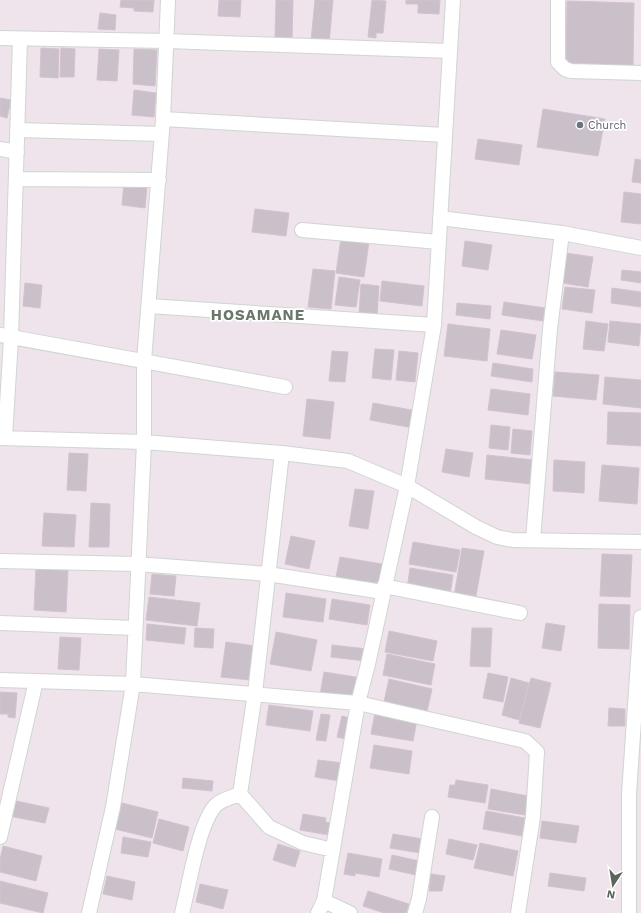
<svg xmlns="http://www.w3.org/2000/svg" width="641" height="913" font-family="'Work Sans',sans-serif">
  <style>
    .building { fill: #cac0c9; stroke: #d4c1d1 }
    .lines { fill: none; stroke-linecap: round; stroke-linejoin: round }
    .street-casing { stroke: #cfd6d0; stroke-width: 16 }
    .street { stroke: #fff; stroke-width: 14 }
    .worship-dot { fill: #6b7280; stroke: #fff; stroke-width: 1.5 }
    .labels { text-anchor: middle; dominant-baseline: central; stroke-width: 3.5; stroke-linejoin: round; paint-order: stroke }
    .worship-label { font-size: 11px; fill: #5b616d; stroke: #fff; text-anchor: start }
    .district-label { font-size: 15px; font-weight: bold; letter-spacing: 1px; fill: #6c776c; stroke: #fff }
  </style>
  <rect width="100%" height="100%" fill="#efe3ec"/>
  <path class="building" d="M121,0H154L153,12L134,11V8L120,7Z
    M219,0H241L240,17L218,16Z
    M276,0H293L292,40L275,39Z
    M315,0H333L329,43L311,41Z
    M372,0L386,1L383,33H376V38L368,37Z
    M406,0H440L439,14L418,13V4H406Z
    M567,1L634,3L633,66L566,65Z
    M100,13L116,15L115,30L98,29Z
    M41,48L59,49L58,78L40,77Z
    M61,48L75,49L74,77H60Z
    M99,49L119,50L117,81L97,80Z
    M134,49L157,50L155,86L133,84Z
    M134,90L156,93L154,117L132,115Z
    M0,98L11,100L7,118L0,116Z
    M543,109L605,119L598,156L537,147Z
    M478,139L522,145L519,165L475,159Z
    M635,159L641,160V183L632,182Z
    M124,183L147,185L145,208L122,205Z
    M624,192L641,194V224L621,222Z
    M255,209L289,213L286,236L252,232Z
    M341,238L369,242L364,277L336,273Z
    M465,241L492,245L488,270L462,266Z
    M566,253L593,257L588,287L562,283Z
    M313,269L335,271L331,309L308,307Z
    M622,270L641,272V283L621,280Z
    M339,277L360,280L356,307L335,305Z
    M382,281L424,286L422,306L380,301Z
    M25,283L42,285L40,308L23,306Z
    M361,284L379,286L377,316L359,314Z
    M565,287L595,290L592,313L562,309Z
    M612,288L641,292V307L611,303Z
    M504,302L545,308L543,321L502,315Z
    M457,303L491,306L490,319L456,315Z
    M586,321L608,324L604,351L583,349Z
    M610,321L641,324L639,346L608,342Z
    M448,324L490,329L487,361L444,356Z
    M501,330L536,335L532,359L497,354Z
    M375,349L394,350L391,380L372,378Z
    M332,351L348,352L345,382L329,381Z
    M399,351L418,353L415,382L396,380Z
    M493,363L533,369L532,382L491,376Z
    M555,372L599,375L596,400L553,396Z
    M605,377L641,380V408L603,404Z
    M491,389L530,394L528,415L488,410Z
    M307,399L334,402L330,439L303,436Z
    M373,403L417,411L413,428L370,420Z
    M608,412L641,413V446L607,444Z
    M491,425L510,427L508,450L489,448Z
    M513,429L532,431L530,455L511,453Z
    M446,449L473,453L469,477L442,472Z
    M69,453L88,454L86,491L67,490Z
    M487,455L534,460L531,484L485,479Z
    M554,460L585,462L584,493L553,491Z
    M602,465L639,468L637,504L599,501Z
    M355,489L374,491L368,529L349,526Z
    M91,503L110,504L109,547H89Z
    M44,513L76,515L74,547L42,546Z
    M291,536L315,541L309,569L285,564Z
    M413,542L460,550L456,572L409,564Z
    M462,548L484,551L475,601L454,597Z
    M602,554L632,555L630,597L600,596Z
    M340,557L382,564L378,585L336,577Z
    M36,568L68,570L66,612L34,610Z
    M410,568L453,575L450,595L407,589Z
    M152,574L176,576L174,596L150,594Z
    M286,593L326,599L323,622L283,617Z
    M149,597L200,603L197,626L146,620Z
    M332,599L370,605L367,625L329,619Z
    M599,604L630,605L629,649L598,648Z
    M546,623L565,626L561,651L542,648Z
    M147,624L186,628L184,644L146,640Z
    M195,628L214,629L213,648L194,647Z
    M472,628H492L490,667L470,666Z
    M389,631L437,641L433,661L385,652Z
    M276,632L317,640L311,671L270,664Z
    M60,637L81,638L79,670L58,669Z
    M226,642L255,646L250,680L221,677Z
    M332,645L367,649L366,661L331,657Z
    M387,654L435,664L431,685L383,675Z
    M324,672L362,678L358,701L320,695Z
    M488,673L508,677L503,702L483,698Z
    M511,678L529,683L519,720L502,715Z
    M531,678L551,683L540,728L519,723Z
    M389,679L432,689L427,711L384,702Z
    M0,692L17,693L15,718L8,717V714H0Z
    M269,705L313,711L310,731L266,725Z
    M609,708L625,709V726H608Z
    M375,713L417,720L413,741L371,734Z
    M321,714L330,715L326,741L316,740Z
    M342,716L354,719L349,740L337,737Z
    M374,745L412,751L409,774L370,768Z
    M318,760L343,763L340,781L315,777Z
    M183,778L213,781L212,791L182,788Z
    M456,780L488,785L485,803L448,797L450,785H455Z
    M491,789L528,796L525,815L488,809Z
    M12,800L49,808L45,823L9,816Z
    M122,803L158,812L152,838L115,829Z
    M486,811L525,818L522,836L483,829Z
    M303,814L326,818L325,822L331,823L329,835L300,830Z
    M159,819L189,827L183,851L153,843Z
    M542,821L579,826L576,843L540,838Z
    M393,834L423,839L420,853L390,848Z
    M123,837L151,842L148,857L121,853Z
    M449,839L477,845L473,860L446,854Z
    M480,843L518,851L513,876L474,868Z
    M278,844L300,851L295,867L273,860Z
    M3,846L42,856L36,881L0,872V860Z
    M348,853L382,859L379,877L355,873V876L344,874Z
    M392,855L419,861L416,875L389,869Z
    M550,873L586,878L584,891L548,886Z
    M431,874L445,876L442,891H429Z
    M107,876L135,882L132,900L103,894Z
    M0,881L48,893L43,913L0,903Z
    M200,884L228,890L223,909L196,902Z
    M368,891L409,904L406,913H384L363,906Z"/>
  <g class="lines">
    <defs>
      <path id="street" d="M558,0V62L565,69L571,71L641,73
        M0,38L167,41L450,51
        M163,119L445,135
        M18,130L162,134
        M0,149L17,152
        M16,179L159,180
        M440,218L562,233L641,248
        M302,230L439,242
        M149,306L434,325
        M0,335L285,387
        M0,438L144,442L282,453L348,461L407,486L476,527L497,537L512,540L641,542
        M5,438L11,338L20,39
        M533,540L550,329L562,233
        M0,561L137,564L268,574L383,592
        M384,586L520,613
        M0,623L135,628
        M0,680L133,684L358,703L525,741L537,752L533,817L518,913
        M240,794L269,827L303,843L333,850
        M0,837L36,681
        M324,901L350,913
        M89,913L113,807L133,684L144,442V361L163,119L168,0
        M182,913C189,886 198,826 215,806C220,800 233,797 240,794L255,693L282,453
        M318,913L324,901L358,703L368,664L407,486L434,325L453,0
        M415,913L419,899L432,817
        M629,913V794L641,617"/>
    </defs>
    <use href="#street" class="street-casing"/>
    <use href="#street" class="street"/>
  </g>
  <circle class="worship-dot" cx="580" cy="125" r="4"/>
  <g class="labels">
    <g class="worship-label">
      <text x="588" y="125">Church</text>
    </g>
    <g class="district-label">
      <text x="258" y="315">HOSAMANE</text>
    </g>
  </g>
  <g transform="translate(613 885) rotate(192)" stroke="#ffffff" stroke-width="3" paint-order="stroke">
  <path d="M0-3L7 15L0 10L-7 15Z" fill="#5b655c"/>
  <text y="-6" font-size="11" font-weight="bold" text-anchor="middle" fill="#5b655c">N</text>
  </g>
</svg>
